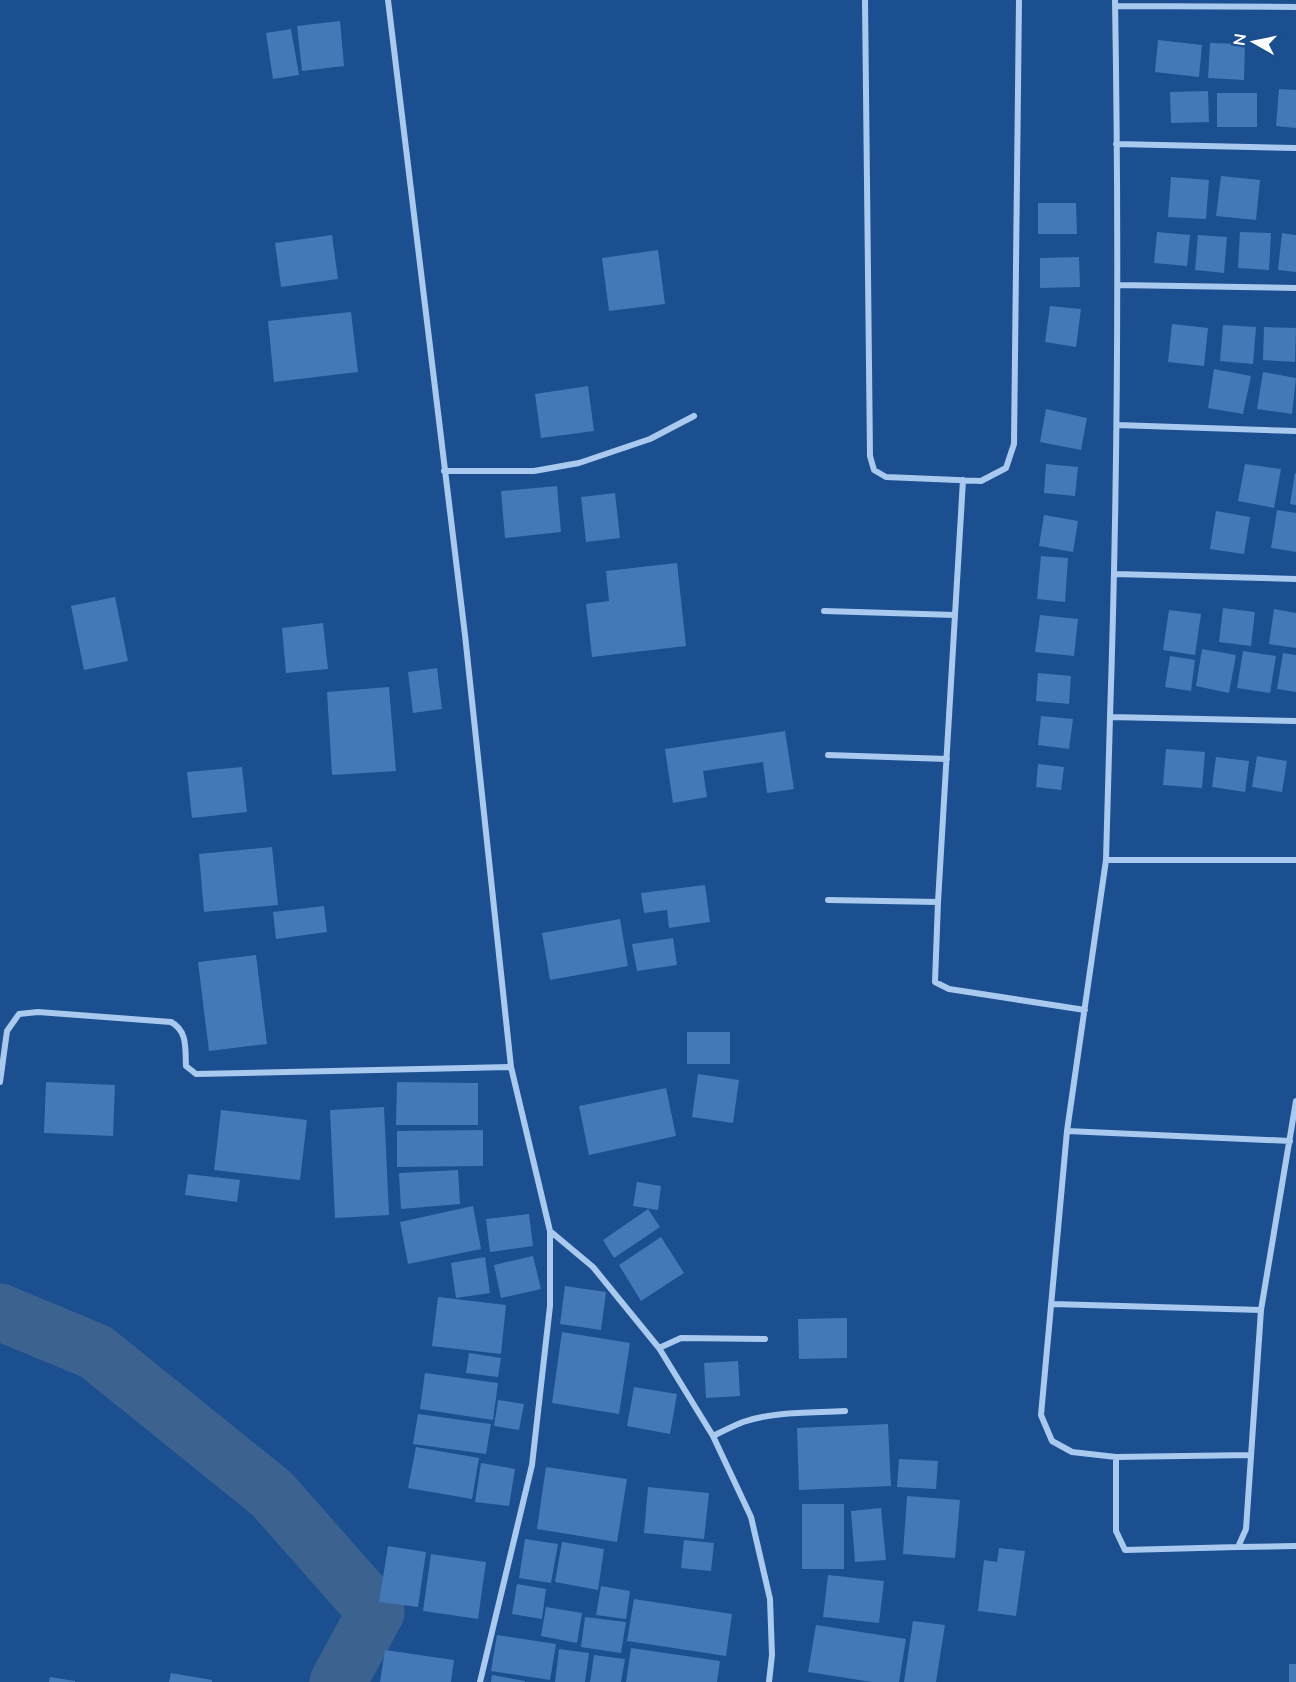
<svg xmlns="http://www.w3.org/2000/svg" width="1296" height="1682" font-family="Mulish,sans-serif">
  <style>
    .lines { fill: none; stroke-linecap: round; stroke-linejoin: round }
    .river { stroke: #3c6290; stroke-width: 57 }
    .building { fill: #4478b7 }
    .street { stroke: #a9c9ee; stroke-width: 6 }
  </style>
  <rect width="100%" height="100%" fill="#1b4f8f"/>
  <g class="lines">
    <path class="river" d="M0,1312L96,1352L272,1494L376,1612L338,1682"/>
  </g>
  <path class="building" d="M340,21L344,66L302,71L297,26Z
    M291,29L299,75L273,79L266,33Z
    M1158,40L1202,45L1199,77L1155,72Z
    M1210,43L1245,44L1244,80L1208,78Z
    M1279,89L1296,90V128L1276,126Z
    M1208,91L1209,122L1171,123L1170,92Z
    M1217,93H1257V127H1217Z
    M1221,176L1260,180L1256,220L1216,216Z
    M1171,177L1209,180L1206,219L1168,217Z
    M1038,203H1076L1077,234H1038Z
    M1157,232L1190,235L1187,266L1154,263Z
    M1240,232L1271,233L1269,270L1238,268Z
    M1282,233L1296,235V272L1278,270Z
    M332,235L338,279L281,287L275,243Z
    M1198,235L1227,237L1224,273L1195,270Z
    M658,250L665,304L609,311L602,258Z
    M1079,257L1080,287L1040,288V258Z
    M1050,306L1081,309L1076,347L1045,342Z
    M351,312L358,372L274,382L268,321Z
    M1172,324L1208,328L1204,366L1168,362Z
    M1223,325L1256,327L1253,364L1220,361Z
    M1264,327L1296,328L1295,362L1263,360Z
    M1214,369L1251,376L1243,414L1208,408Z
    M1263,372L1296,378L1292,414L1257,409Z
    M588,386L594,431L541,438L535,394Z
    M1046,409L1087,418L1081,450L1040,442Z
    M1046,464L1078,467L1075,496L1044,493Z
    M1245,464L1281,469L1274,508L1238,501Z
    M1295,473H1296V505L1290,504Z
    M557,486L561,532L505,538L501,491Z
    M615,493L620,538L586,542L581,497Z
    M1277,510L1296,513V552L1271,548Z
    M1216,511L1250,517L1244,554L1210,549Z
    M1044,515L1078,521L1073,552L1039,546Z
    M1041,556L1068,558L1065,602L1037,599Z
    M677,563L686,646L592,657L586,604L609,601L606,571Z
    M115,597L128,661L84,670L71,606Z
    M1223,608L1255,612L1251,646L1219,642Z
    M1274,609L1296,613V648L1269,644Z
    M1169,610L1201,614L1195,655L1163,650Z
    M1040,615L1078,619L1074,656L1035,652Z
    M323,623L328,669L286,673L282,628Z
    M1202,649L1236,655L1229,693L1196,686Z
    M1243,651L1276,656L1270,693L1237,688Z
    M1283,653L1296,655V692L1277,689Z
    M1170,656L1195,660L1191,691L1165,687Z
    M437,668L442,709L413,713L408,672Z
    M1038,673L1071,676L1069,704L1036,701Z
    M389,687L396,771L332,775L327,692Z
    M1041,716L1073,719L1069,749L1038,745Z
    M785,731L794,789L767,793L763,762L703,771L707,797L673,803L665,749Z
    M1166,749L1205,752L1202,788L1163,785Z
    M1257,756L1287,761L1282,792L1252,787Z
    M1216,757L1249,761L1245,792L1212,787Z
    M1038,764L1064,767L1061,790L1036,787Z
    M242,767L247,812L192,818L187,772Z
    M272,847L278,905L204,912L199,854Z
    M705,885L710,922L669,928L667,910L644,913L641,893Z
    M324,906L327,932L276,939L273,912Z
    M620,919L628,966L550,980L542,933Z
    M673,938L677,965L637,971L632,944Z
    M256,955L267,1044L209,1051L198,962Z
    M687,1032H730V1064H687Z
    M698,1074L739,1080L733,1123L692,1117Z
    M46,1082L115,1085L113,1136L44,1133Z
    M397,1082L478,1083V1125H396Z
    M666,1088L676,1136L589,1155L579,1106Z
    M384,1107L389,1215L335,1218L330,1110Z
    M221,1110L307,1120L300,1180L214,1170Z
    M483,1130V1166L397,1167V1131Z
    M458,1170L460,1204L401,1209L399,1173Z
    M188,1174L240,1180L237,1202L185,1195Z
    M637,1182L661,1186L658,1210L633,1206Z
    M473,1206L481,1249L408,1264L400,1222Z
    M648,1209L660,1227L614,1258L603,1240Z
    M529,1214L533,1246L490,1252L486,1219Z
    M661,1237L684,1273L641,1301L619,1265Z
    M533,1256L541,1289L501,1298L494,1265Z
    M485,1257L490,1293L456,1298L451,1263Z
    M565,1286L606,1292L601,1330L560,1324Z
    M438,1297L506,1305L501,1354L432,1346Z
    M847,1318V1358L799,1359L798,1319Z
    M562,1332L630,1343L619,1414L552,1403Z
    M469,1353L501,1358L498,1377L466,1373Z
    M738,1361L740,1396L706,1398L704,1363Z
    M425,1373L498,1383L493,1420L420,1409Z
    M634,1387L677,1394L670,1434L627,1426Z
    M498,1400L524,1404L519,1430L494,1426Z
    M418,1414L491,1424L486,1454L413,1444Z
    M888,1424L891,1486L799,1490L797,1428Z
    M416,1447L479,1458L472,1499L408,1488Z
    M899,1459L938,1461L936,1489L897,1487Z
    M481,1463L515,1469L509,1506L475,1502Z
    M546,1467L627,1479L617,1542L537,1529Z
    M648,1487L709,1493L704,1539L644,1533Z
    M907,1496L960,1500L955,1558L903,1554Z
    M802,1504H844V1569H802Z
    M881,1508L886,1560L855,1562L851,1511Z
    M525,1539L558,1544L551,1583L519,1578Z
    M684,1540L714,1543L711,1571L681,1568Z
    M562,1542L604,1549L598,1590L555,1582Z
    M388,1546L426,1552L418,1607L379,1602Z
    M999,1548L1025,1551L1016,1616L978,1611L984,1560L997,1562Z
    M431,1554L486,1562L478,1619L423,1611Z
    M828,1575L884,1581L879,1623L823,1617Z
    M517,1584L546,1589L542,1619L512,1614Z
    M601,1586L630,1591L626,1619L596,1615Z
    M634,1599L732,1614L726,1656L627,1641Z
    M546,1607L582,1613L577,1643L541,1636Z
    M585,1617L626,1622L621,1653L581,1647Z
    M913,1621L945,1625L936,1682H904Z
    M816,1625L906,1639L899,1682H872L808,1672Z
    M497,1635L556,1644L550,1680L491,1671Z
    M631,1648L720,1661L717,1682H626Z
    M559,1649L589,1653L585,1682H555Z
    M385,1650L454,1660L451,1682H380Z
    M594,1655L625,1659L621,1682H590Z
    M1289,1664H1296V1682H1289Z
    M171,1673L212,1680V1682H169Z
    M492,1675L525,1681V1682H491Z
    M50,1677L75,1681V1682H49Z"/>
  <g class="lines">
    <path class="street" d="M388,0L465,635L511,1067L550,1231V1306L532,1465L480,1682
      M865,0L870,456L874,470L886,477L981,481L1006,468L1014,444L1019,0
      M1115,0C1119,239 1118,478 1110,717L1296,721
      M1116,6L1296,7
      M1116,144L1296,148
      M1118,285L1296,288
      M1117,425L1296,431
      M444,471H534L579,463L650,439L694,416
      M963,480L938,902L935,982L949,989L1085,1010
      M1115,574L1296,579
      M824,611L955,615
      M1110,717L1106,860H1296
      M828,755L947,759
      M1106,860L1067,1131L1041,1415L1052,1441L1072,1452L1116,1457L1251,1455
      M828,900L938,902
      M0,1082L7,1031L19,1014L38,1012L171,1022C188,1031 185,1049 186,1066L196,1074L511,1067
      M1296,1101L1261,1310L1246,1529L1238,1547L1296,1546
      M1067,1131L1290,1141
      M550,1231L593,1267L659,1348L713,1436L751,1517L770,1599L772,1655L769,1682
      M1052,1304L1261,1310
      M659,1348L681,1338L765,1339
      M713,1436C723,1431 733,1426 743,1422C775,1411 812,1413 845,1411
      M1116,1457V1531L1125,1550L1238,1547"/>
  </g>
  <g transform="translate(1254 42) rotate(279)" stroke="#1b4f8f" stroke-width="4.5" paint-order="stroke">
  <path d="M0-4.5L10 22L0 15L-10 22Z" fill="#ffffff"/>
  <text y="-9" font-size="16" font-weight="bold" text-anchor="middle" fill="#ffffff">N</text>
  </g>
</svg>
